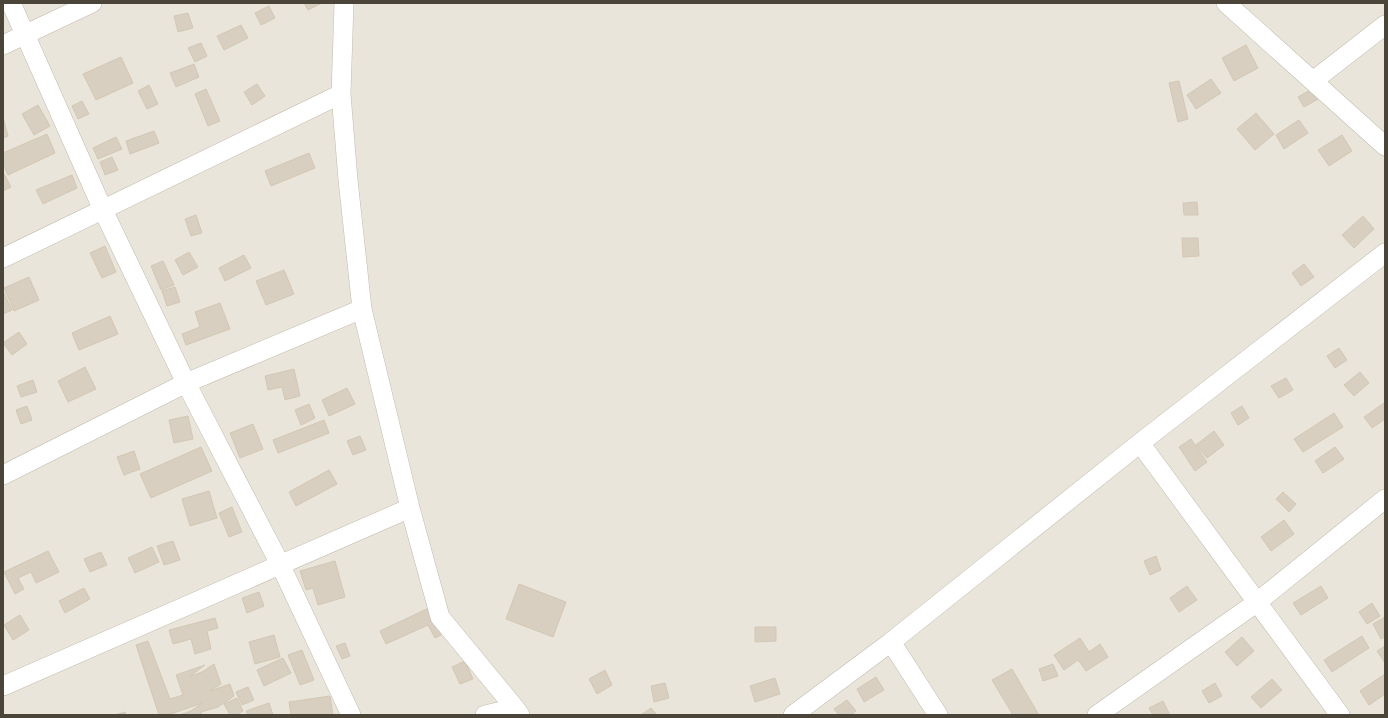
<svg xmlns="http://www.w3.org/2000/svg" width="1388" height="718" font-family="'PT Sans Narrow',sans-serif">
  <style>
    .residential { fill: #eae5da }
    .building { fill: #d8cfc1; stroke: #d3c7b4 }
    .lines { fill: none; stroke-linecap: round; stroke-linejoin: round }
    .street-casing { stroke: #c2bbae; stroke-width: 20 }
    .street { stroke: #fff; stroke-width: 19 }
  </style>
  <rect width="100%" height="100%" fill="#f6f3ec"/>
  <path class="residential" d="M3,3H1385V715H3Z"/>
  <path class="building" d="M304,3H322L308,10Z
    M269,6L275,18L261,25L255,13Z
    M188,13L193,28L178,32L174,16Z
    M241,25L248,38L224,50L217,36Z
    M201,43L207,56L195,62L188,48Z
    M1246,45L1258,68L1234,81L1222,58Z
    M121,57L133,83L96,100L83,74Z
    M194,64L199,77L176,87L170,73Z
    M1211,79L1221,93L1196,109L1187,95Z
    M1179,81L1188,119L1178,122L1169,83Z
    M257,84L265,96L252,105L244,92Z
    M149,85L158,104L147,109L138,91Z
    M206,89L220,121L208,126L195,94Z
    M1312,89L1318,99L1304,107L1298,97Z
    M82,101L89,114L78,119L72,106Z
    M38,105L50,126L34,135L22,114Z
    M1256,113L1274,134L1255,150L1237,129Z
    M3,117L8,136L3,138Z
    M1299,120L1308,133L1284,149L1276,135Z
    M154,131L159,143L130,154L126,141Z
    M47,134L55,153L8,175L3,164V153Z
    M1342,135L1352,151L1329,166L1318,150Z
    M116,137L122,149L98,159L93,148Z
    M309,153L315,168L271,186L265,171Z
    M112,157L118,170L105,175L100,162Z
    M3,172L11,187L3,191Z
    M72,175L77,188L43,204L36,190Z
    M1197,202L1198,215H1184L1183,203Z
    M196,215L202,233L191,236L185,219Z
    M1363,216L1374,229L1354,248L1342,235Z
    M1182,238H1198L1199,256L1183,257Z
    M105,246L116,272L102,278L90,253Z
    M189,252L198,267L183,275L175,260Z
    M244,255L251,268L225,281L219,268Z
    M163,261L174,285L161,290L151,266Z
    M1304,264L1314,277L1301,286L1292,273Z
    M284,270L294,294L266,305L256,281Z
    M29,277L39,300L14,311L4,288Z
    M175,287L180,302L167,306L162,291Z
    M3,291L12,310L3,314Z
    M220,303L230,329L186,345L182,334L200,327L195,312Z
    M110,316L118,334L79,350L72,333Z
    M19,332L27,344L12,355L3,343Z
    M1339,348L1347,360L1335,368L1327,356Z
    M85,367L96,389L68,402L58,381Z
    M294,369L300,396L285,400L282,387L268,390L265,376Z
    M1360,372L1369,383L1354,396L1344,385Z
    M1286,378L1293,390L1279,398L1271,386Z
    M33,380L37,392L21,397L17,386Z
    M347,388L355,404L329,416L322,400Z
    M1384,403L1385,419L1372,428L1364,417Z
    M309,404L315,418L301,425L295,410Z
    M27,406L32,420L21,424L16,410Z
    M1242,406L1249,418L1238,425L1231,413Z
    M1334,413L1343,427L1303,452L1294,439Z
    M188,416L193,439L174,443L169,420Z
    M324,420L329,433L278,453L273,440Z
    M253,424L263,449L240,458L230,433Z
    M1214,431L1224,445L1207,458L1196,445Z
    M360,436L366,450L353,455L347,441Z
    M1191,439L1207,462L1195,471L1179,447Z
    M201,447L212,471L151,498L140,474Z
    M1335,447L1344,459L1323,473L1315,461Z
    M134,451L140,469L124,475L117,457Z
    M329,470L337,484L296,506L289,492Z
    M209,491L217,518L190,526L182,499Z
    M1283,492L1296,504L1289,512L1276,499Z
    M232,507L242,532L229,537L219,513Z
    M1284,520L1294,534L1271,551L1261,537Z
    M173,541L180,560L164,565L157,546Z
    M152,547L159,562L135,573L128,558Z
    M48,551L59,572L36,583L31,572L18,578L24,589L15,594L4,572Z
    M101,552L107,565L90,572L84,559Z
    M1156,556L1161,570L1150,575L1144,561Z
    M335,561L345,597L318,605L313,588L306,590L300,571Z
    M519,584L566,602L553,637L506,619Z
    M1187,586L1197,600L1179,612L1170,598Z
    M1321,586L1328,598L1301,615L1293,603Z
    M84,588L90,599L65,613L59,601Z
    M259,592L264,606L247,613L242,598Z
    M1372,603L1380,616L1367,624L1359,612Z
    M431,607L443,634L435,638L428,625L386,644L380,631Z
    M20,615L29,630L13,640L4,625Z
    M1385,617V637L1381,639L1373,624Z
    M215,618L218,628L207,631L211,649L195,654L191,639L173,644L169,630Z
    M755,627H776V641L755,642Z
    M274,635L280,657L255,664L249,642Z
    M1362,636L1369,648L1332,672L1324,660Z
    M1242,637L1254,651L1237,666L1225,652Z
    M1080,638L1089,652L1100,644L1108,657L1086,671L1078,660L1064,670L1054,655Z
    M148,641L170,699L183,695L176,675L205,665L189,677L202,672L214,664L221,684L210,691L230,684L234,696L218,707L201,712L202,715H180L191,711L202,703L168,715H159L136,645Z
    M345,643L350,656L342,659L336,646Z
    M1385,646V663L1377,651Z
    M302,650L314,680L300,685L288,655Z
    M283,658L291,673L264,686L257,670Z
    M465,661L473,679L460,684L452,667Z
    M1053,664L1058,676L1043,681L1039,669Z
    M1012,669L1039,715H1013L992,680Z
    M605,670L612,685L597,694L589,679Z
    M1385,674V694L1369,705L1360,691Z
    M876,677L884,690L864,702L857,689Z
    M775,678L780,694L755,702L750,686Z
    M1272,679L1282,690L1261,708L1251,697Z
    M665,683L669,698L654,702L651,686Z
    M1215,683L1222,696L1209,703L1202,691Z
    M248,687L254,700L242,705L236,692Z
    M330,696L333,715H291L289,702Z
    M237,698L243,711L236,715H230L224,704Z
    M847,700L856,711L851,715H839L834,709Z
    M1163,701L1170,715H1153L1149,708Z
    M269,703L273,715H248L246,711Z
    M651,708L657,715H641Z
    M125,712L126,715H115Z"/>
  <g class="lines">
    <defs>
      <path id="street" d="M11,3L103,210L186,383L280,564L351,715
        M344,3L341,94L348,180L362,309L410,508L440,617L515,708
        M1226,3L1385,146
        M3,45L92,3
        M1313,81L1385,25
        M3,258L341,94
        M1140,443L1340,715
        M3,475L186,383L362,309
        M891,642L938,715
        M3,686L410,508
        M485,715L515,708L520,715
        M793,715L891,642L1140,443L1385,253
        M1097,715L1256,603L1385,499"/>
    </defs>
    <use href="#street" class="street-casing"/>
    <use href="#street" class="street"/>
  </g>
  <rect width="1388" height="718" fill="none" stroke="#4b4439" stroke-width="8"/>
</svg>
